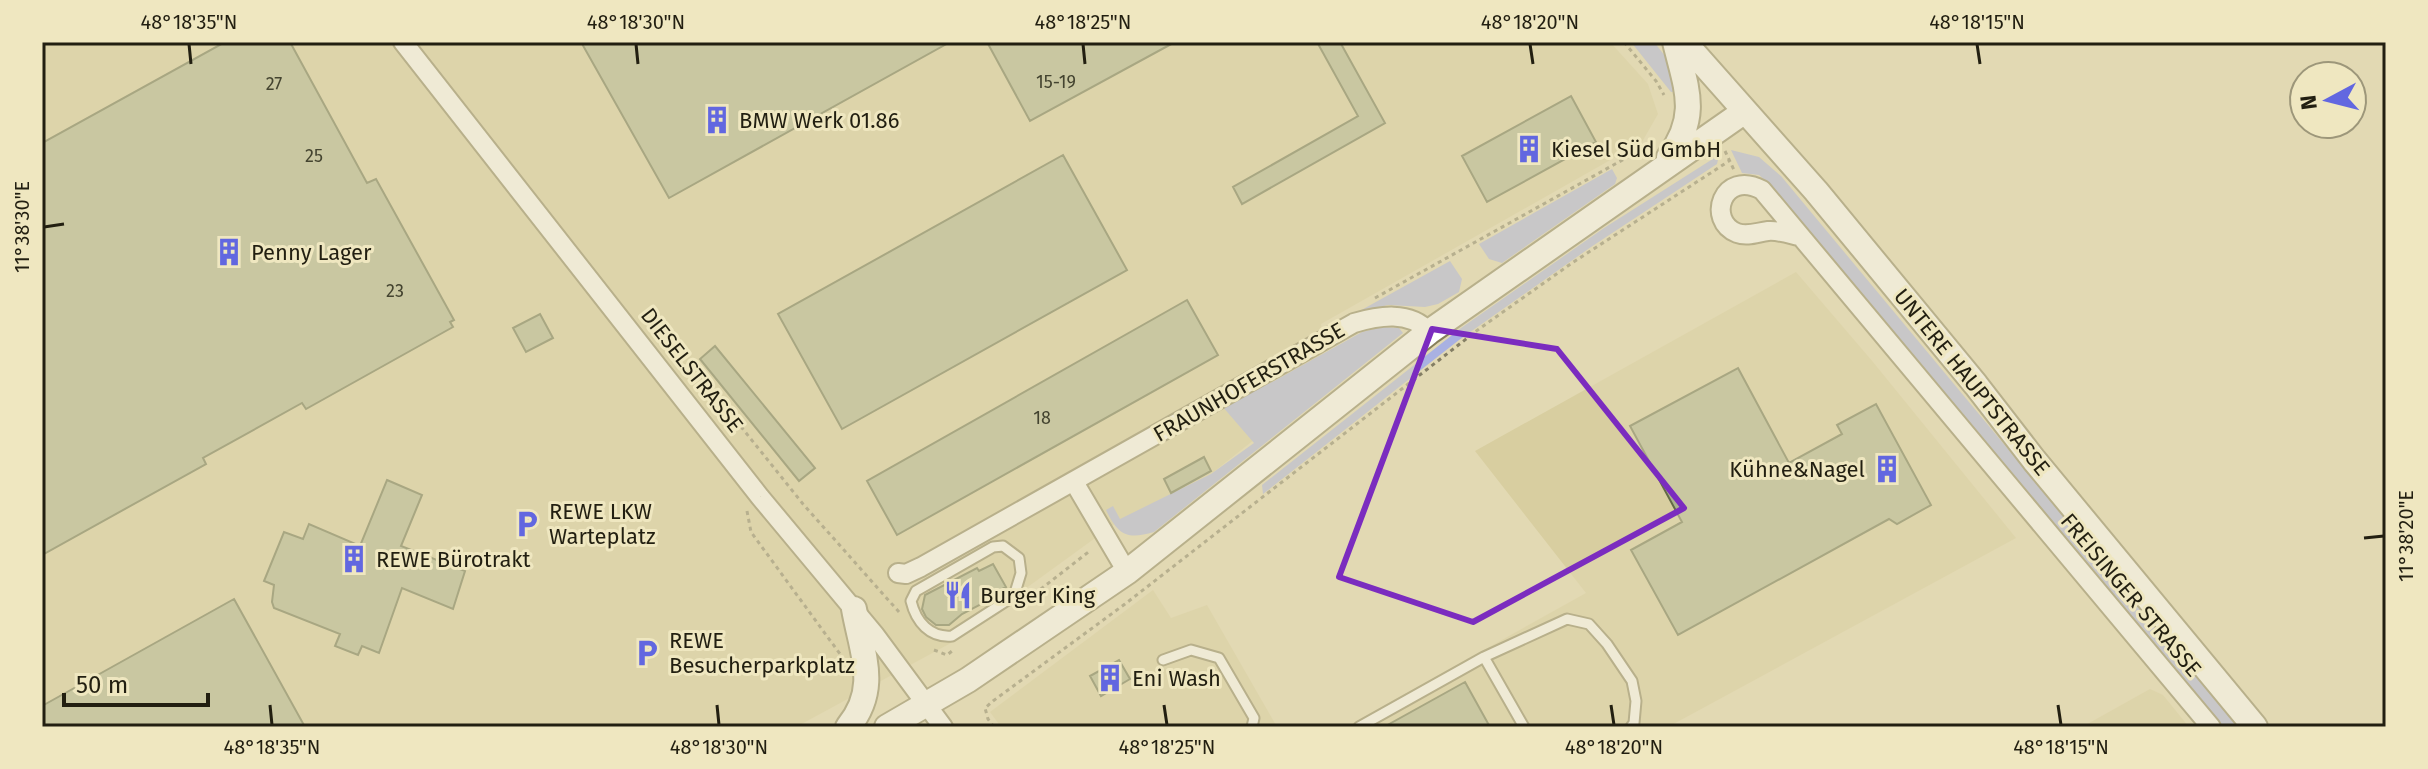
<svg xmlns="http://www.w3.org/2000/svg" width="2428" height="769" font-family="'Fira Sans',sans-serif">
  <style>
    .built { fill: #d8cea0 }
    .green { fill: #a9b1e2 }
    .building { fill: #aab28d; stroke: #636a47; stroke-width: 2 }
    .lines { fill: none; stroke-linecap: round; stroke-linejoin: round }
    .service-casing { stroke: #867f5b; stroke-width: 13 }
    .minor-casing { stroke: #867f5b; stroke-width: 22 }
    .secondary-casing { stroke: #867f5b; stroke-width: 28 }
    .path { stroke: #847e64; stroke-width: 3; stroke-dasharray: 4 4; stroke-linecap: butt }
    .service { stroke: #fff; stroke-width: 9 }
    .minor { stroke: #fff; stroke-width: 18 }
    .secondary { stroke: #fff; stroke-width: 24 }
    .marked { fill: none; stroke: #7b2cbf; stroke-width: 6; stroke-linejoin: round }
    .ticks { fill: none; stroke: #221f11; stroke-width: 3 }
    .labels { text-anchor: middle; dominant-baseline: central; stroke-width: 6; stroke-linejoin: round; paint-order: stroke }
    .number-label { font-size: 18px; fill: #444430 }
    .poi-label { font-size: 22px; fill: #221f11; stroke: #efe7c0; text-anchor: start }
    .street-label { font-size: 22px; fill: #221f11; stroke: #efe7c0 }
    .neatline { fill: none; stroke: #221f11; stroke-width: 3 }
    .ticks-label { font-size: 20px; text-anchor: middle; fill: #221f11 }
  </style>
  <rect width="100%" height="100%" fill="#e2d9b3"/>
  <path class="built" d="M42,42H1610L1648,84L1658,114L1642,142L1321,324L1327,382L1211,474L1120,520L949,644L796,727H42Z
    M1796,272L1873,362L2016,538L1668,727H1346L1586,593L1475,451Z
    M1153,590L1171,618L1207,605L1277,727H1001L990,712Z
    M2150,689L2163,695L2189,727H2082Z"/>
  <path class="green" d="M1631,42H1654L1673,66L1682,92H1671Z
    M1731,150L1759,157L1781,176L2239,727H2223L1768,183L1759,175L1742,173Z
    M1719,155L1717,164L1591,247L1459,340L1263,494L1262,485L1461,328L1604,228Z
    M1612,169L1617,178L1615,184L1502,263L1489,259L1479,244Z
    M1450,261L1462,279L1459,292L1438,304L1425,307L1388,305L1356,313Z
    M1382,327L1399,328L1403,333L1154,532C1127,540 1118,535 1106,510L1113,506L1120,519L1211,474L1254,443L1222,406L1276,380L1362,332Z"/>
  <path class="building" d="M225,42H290L367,183L376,179L454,320L450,322L453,327L306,409L302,403L203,458L206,464L42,555V143Z
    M581,42H950L669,198Z
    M987,42H1175L1030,121Z
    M1317,42H1340L1385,123L1242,204L1233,187L1358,116Z
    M1571,96L1596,142L1487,202L1462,156Z
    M1063,155L1127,270L842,429L778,314Z
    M1187,300L1218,355L897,535L867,481Z
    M540,314L553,338L526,352L513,328Z
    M715,346L815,468L799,481L700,359Z
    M1738,368L1789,463L1842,434L1837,425L1876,404L1931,505L1897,524L1889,519L1678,635L1631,550L1682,522L1630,426Z
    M1204,457L1211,471L1171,493L1164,479Z
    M387,480L422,495L401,546L465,571L453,609L402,588L379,653L362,646L358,655L335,646L340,634L274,608L272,602L274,585L264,581L284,532L303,539L309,524L360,546Z
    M993,564L1006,587L989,596L991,599L962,614L949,625H936L926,617L922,609L925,595L977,568L979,571Z
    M234,599L305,727H42V706Z
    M1119,660L1130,679L1101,696L1090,676Z
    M1465,682L1490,727H1384Z"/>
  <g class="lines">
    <defs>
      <path id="service" d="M1003,546L1019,558L1021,573L1014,596L952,636C930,638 916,622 911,601L916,591L993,547Z
        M1484,657L1524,727
        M1163,660L1191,650L1219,658L1254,718L1252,727
        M1359,727L1484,657L1567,619L1589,624L1607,644L1632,681L1636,701L1634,723L1631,727"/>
      <path id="minor" d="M403,42L760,497L875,635L943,727
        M1799,236C1790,234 1778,230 1768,231C1758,232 1748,237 1737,233C1706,221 1722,169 1762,190L2211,727
        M1074,482L1127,572
        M898,573L906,574L921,567L1354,323C1378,316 1410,310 1429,332"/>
      <path id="secondary" d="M1684,42L1816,191L1976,385L2034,460L2255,727
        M1669,157C1700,115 1686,88 1675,42
        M848,727C880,688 862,654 854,609
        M887,727L968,680L1127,572L1429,332L1745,111"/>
    </defs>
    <use href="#service" class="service-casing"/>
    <use href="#minor" class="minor-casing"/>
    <use href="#secondary" class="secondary-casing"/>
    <path class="path" d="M1624,42L1656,81L1664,95
      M1725,151L1734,170
      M1375,298L1651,144
      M686,370L702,378L803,504L899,612
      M747,511L751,532L840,654
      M1028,599L1091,550
      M934,650L947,655L952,651
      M994,727L988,719L985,708L993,701L1125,604L1479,329L1572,263L1729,161"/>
    <use href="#service" class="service"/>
    <use href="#minor" class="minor"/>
    <use href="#secondary" class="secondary"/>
  </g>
  <path d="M0 0H2428V769H0ZM1432,329L1557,349L1684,508L1473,622L1339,577Z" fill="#e2d9b3" fill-opacity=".55" fill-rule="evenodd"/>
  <path class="marked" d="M1432,329L1557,349L1684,508L1473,622L1339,577Z"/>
  <path class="ticks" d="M189,44L191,64M636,44L638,64M1083,44L1085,64M1530,44L1533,64M1977,44L1980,64M44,227L64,224M2364,538L2384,536M270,705L272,725M717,705L719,725M1164,705L1167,725M1611,705L1614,725M2058,705L2061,725"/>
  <defs>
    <symbol id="building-bare" viewBox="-9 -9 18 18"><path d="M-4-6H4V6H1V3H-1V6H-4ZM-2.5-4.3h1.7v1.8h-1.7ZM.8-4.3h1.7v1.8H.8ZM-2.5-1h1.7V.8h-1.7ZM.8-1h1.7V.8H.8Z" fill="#6267e0" stroke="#efe7c0" stroke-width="2.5" paint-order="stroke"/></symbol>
    <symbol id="parking-bare" viewBox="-9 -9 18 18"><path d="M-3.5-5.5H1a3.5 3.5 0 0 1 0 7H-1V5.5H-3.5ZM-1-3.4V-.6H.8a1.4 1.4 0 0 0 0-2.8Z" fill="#6267e0" stroke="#efe7c0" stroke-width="2.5" paint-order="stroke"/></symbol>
    <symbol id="restaurant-bare" viewBox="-9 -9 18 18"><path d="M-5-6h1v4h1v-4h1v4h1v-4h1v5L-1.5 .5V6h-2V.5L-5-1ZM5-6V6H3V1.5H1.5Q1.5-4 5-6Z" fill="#6267e0" stroke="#efe7c0" stroke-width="2.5" paint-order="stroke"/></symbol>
  </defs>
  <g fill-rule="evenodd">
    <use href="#building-bare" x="697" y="100" width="40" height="40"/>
    <use href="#building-bare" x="1509" y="129" width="40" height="40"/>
    <use href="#building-bare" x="209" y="232" width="40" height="40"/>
    <use href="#building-bare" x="1867" y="449" width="40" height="40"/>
    <use href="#parking-bare" x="507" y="504" width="40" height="40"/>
    <use href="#building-bare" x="334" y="539" width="40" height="40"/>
    <use href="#restaurant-bare" x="938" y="575" width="40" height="40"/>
    <use href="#parking-bare" x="627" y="633" width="40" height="40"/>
    <use href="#building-bare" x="1090" y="658" width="40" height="40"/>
  </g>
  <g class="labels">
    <g class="number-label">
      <text x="1056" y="82">15-19</text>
      <text x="274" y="84">27</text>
      <text x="314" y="156">25</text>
      <text x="395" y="291">23</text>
      <text x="1042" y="418">18</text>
    </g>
    <g class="poi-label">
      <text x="739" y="120">BMW Werk 01.86</text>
      <text x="1551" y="149">Kiesel Süd GmbH</text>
      <text x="251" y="252">Penny Lager</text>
      <text x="1865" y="469" text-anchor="end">Kühne&amp;Nagel</text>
      <text x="549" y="511">REWE LKW<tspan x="549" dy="25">Warteplatz</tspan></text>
      <text x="376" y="559">REWE Bürotrakt</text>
      <text x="980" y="595">Burger King</text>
      <text x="669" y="640">REWE<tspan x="669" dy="25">Besucherparkplatz</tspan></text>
      <text x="1132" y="678">Eni Wash</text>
    </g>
    <g class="street-label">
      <text transform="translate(692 370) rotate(52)">DIESELSTRASSE</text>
      <text transform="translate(1249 382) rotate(-30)">FRAUNHOFERSTRASSE</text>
      <text transform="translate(1972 382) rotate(51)">UNTERE HAUPTSTRASSE</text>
      <text transform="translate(2131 595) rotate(50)">FREISINGER STRASSE</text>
    </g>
  </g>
  <rect width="2428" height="769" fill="none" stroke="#efe7c0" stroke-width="88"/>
  <g transform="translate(2328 100) rotate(263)"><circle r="38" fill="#efe7c0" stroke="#9d977a" stroke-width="2"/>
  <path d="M0-6L14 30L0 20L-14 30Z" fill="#6267e0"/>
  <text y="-12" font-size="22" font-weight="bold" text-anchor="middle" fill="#221f11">N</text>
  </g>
  <path d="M64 693v12h144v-12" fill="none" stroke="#221f11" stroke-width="4"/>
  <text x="76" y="693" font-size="24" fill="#221f11" stroke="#efe7c0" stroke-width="6" paint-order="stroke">50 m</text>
  <rect x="44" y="44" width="2340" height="681" class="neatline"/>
  <g class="ticks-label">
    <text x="189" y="29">48°18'35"N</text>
    <text x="636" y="29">48°18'30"N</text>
    <text x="1083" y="29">48°18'25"N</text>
    <text x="1530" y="29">48°18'20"N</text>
    <text x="1977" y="29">48°18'15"N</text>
    <text transform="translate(22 227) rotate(-90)" y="7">11°38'30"E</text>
    <text transform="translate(2406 536) rotate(-90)" y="7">11°38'20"E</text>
    <text x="272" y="754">48°18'35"N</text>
    <text x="719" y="754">48°18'30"N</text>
    <text x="1167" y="754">48°18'25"N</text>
    <text x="1614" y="754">48°18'20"N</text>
    <text x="2061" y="754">48°18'15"N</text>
  </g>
</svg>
